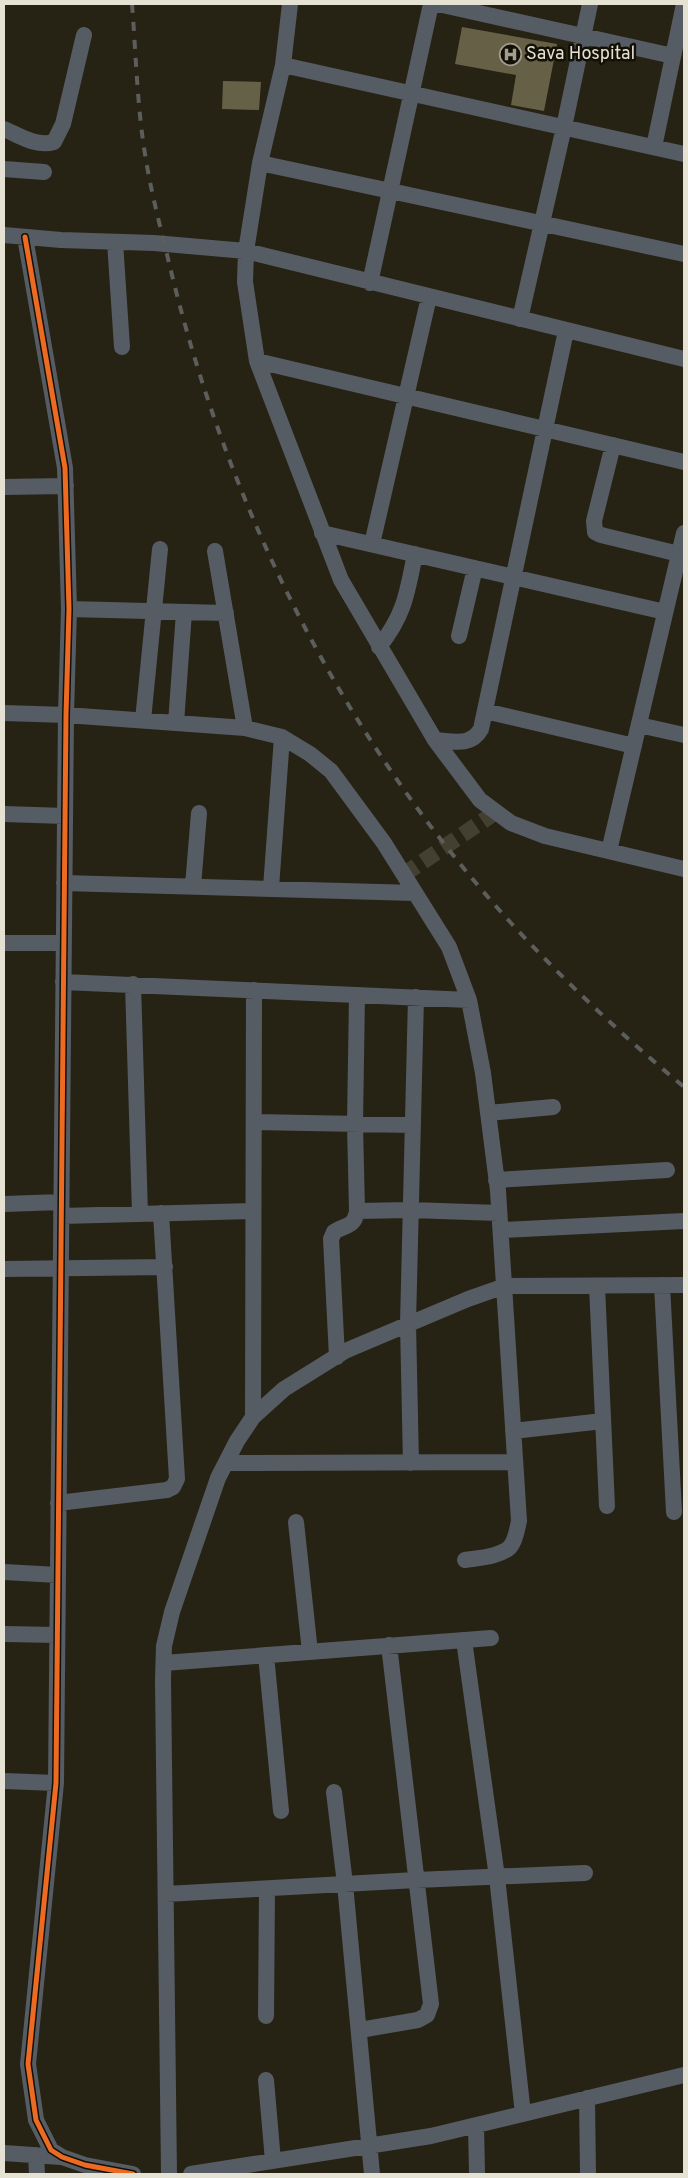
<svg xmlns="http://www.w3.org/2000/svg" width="688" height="2178" font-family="Overpass,sans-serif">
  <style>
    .building { fill: #666046 }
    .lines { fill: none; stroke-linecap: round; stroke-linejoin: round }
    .minor-tunnel { stroke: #434032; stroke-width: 16; stroke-dasharray: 16 8; stroke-linecap: butt }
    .minor { stroke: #565c63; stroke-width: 16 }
    .rail { stroke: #5c5e5b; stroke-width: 4; stroke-dasharray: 9 9; stroke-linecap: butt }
    .cycleway-casing { stroke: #131006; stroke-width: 8 }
    .cycleway { stroke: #ed6a23; stroke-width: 5 }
    .labels { text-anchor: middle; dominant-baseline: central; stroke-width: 5; stroke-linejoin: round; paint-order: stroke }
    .poi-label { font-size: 18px; fill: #e5e2d3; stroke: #131006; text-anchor: start }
  </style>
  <rect width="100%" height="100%" fill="#262315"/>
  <path class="building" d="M462,27L557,44L544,111L511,105L516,75L455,64Z
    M223,81L261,82L259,110L222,109Z"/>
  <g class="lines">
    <path class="minor-tunnel" d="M403,875L496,812"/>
    <path class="minor" d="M290,4L283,65L260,163L246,251L245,282L257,361L341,580L435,740L480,800L511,823L545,836L684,869
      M438,4L673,56
      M283,65L684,154
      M4,129C20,136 36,147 54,142L63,124L84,35
      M654,147L684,4
      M260,163L684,254
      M4,169L44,172
      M4,235L61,240L154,243L246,251L684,359
      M25,237L65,468L69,609L66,715L56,1783L28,2064L36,2120L51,2150L62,2157L85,2165L133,2174
      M115,242L122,347
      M370,283L431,4
      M520,319L564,127L590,4
      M257,361L684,462
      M613,445L594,521L595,532L601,535L679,554
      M4,487L66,486
      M322,533L665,612
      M372,544L429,297
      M215,551L245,728
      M69,609L226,613
      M459,636L475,568
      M379,647C405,614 407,593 415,554
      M485,711L634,746
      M4,713L66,715L245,728L282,737L310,754L331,771L384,843L449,947L469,1000L483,1073L498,1191L519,1521C517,1529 516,1540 510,1547C500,1557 478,1558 465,1560
      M143,720L160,549
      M176,723L184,612
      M639,725L684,735
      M435,740C453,741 471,747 481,729L566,331
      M4,814L65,816
      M609,851L684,533
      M64,883L415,893
      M193,886L199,813
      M271,888L282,737
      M4,943H63
      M63,982L469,1000
      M133,984L140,1214
      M488,1113L553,1107
      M254,1122L413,1125
      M496,1180L667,1170
      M4,1204L61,1202
      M357,1211L411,1210L499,1213
      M61,1216L253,1211
      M501,1230L684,1221
      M4,1269L165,1267
      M662,1285L674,1512
      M597,1286L607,1506
      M337,1357L331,1239L334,1232C346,1224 354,1228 357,1211L355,1124L357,995
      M253,1417L254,990
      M513,1431L603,1421
      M226,1463L515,1462
      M411,1463L408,1324L416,997
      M58,1503L167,1490L173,1487L177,1479L161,1213
      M296,1522L310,1652
      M4,1572L58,1575
      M4,1634L57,1635
      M464,1640L497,1877L523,2114
      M266,1655L281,1811
      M164,1663L491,1638
      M4,1781L56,1783
      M334,1792L345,1884L372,2174
      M166,1894L416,1880L585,1873
      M266,2016L267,1889
      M360,2030L418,2020L427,2015L431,2004L389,1645
      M266,2080L273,2161
      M587,2098L588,2174
      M476,2125L477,2174
      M4,2153L61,2157
      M36,2155L37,2174
      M169,2174L163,1680L164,1646L172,1612L218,1478L237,1441L253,1417L284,1389L345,1351L468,1299L505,1286L684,1285
      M191,2174L431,2136L684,2075"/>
    <path class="rail" d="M132,4C136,54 137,105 145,154C151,193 162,233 171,271C229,511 344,740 511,923C565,982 623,1036 684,1087"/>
    <defs>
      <path id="cycleway" d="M25,237L65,468L69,609L66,715L56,1783L28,2064L36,2120L51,2150L62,2157L85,2165L133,2174"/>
    </defs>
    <use href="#cycleway" class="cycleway-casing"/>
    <use href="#cycleway" class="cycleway"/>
  </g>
  <defs>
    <symbol id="hospital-ring" viewBox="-11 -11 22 22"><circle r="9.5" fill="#131006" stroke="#a29f90" stroke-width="1.5"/><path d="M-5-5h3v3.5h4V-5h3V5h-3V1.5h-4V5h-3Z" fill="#a29f90"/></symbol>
  </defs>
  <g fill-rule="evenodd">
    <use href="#hospital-ring" x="498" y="42" width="25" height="25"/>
  </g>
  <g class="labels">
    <g class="poi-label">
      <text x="526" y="54">Sava Hospital</text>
    </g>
  </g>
  <rect width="688" height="2178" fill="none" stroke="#e5e2d3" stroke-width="10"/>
</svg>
